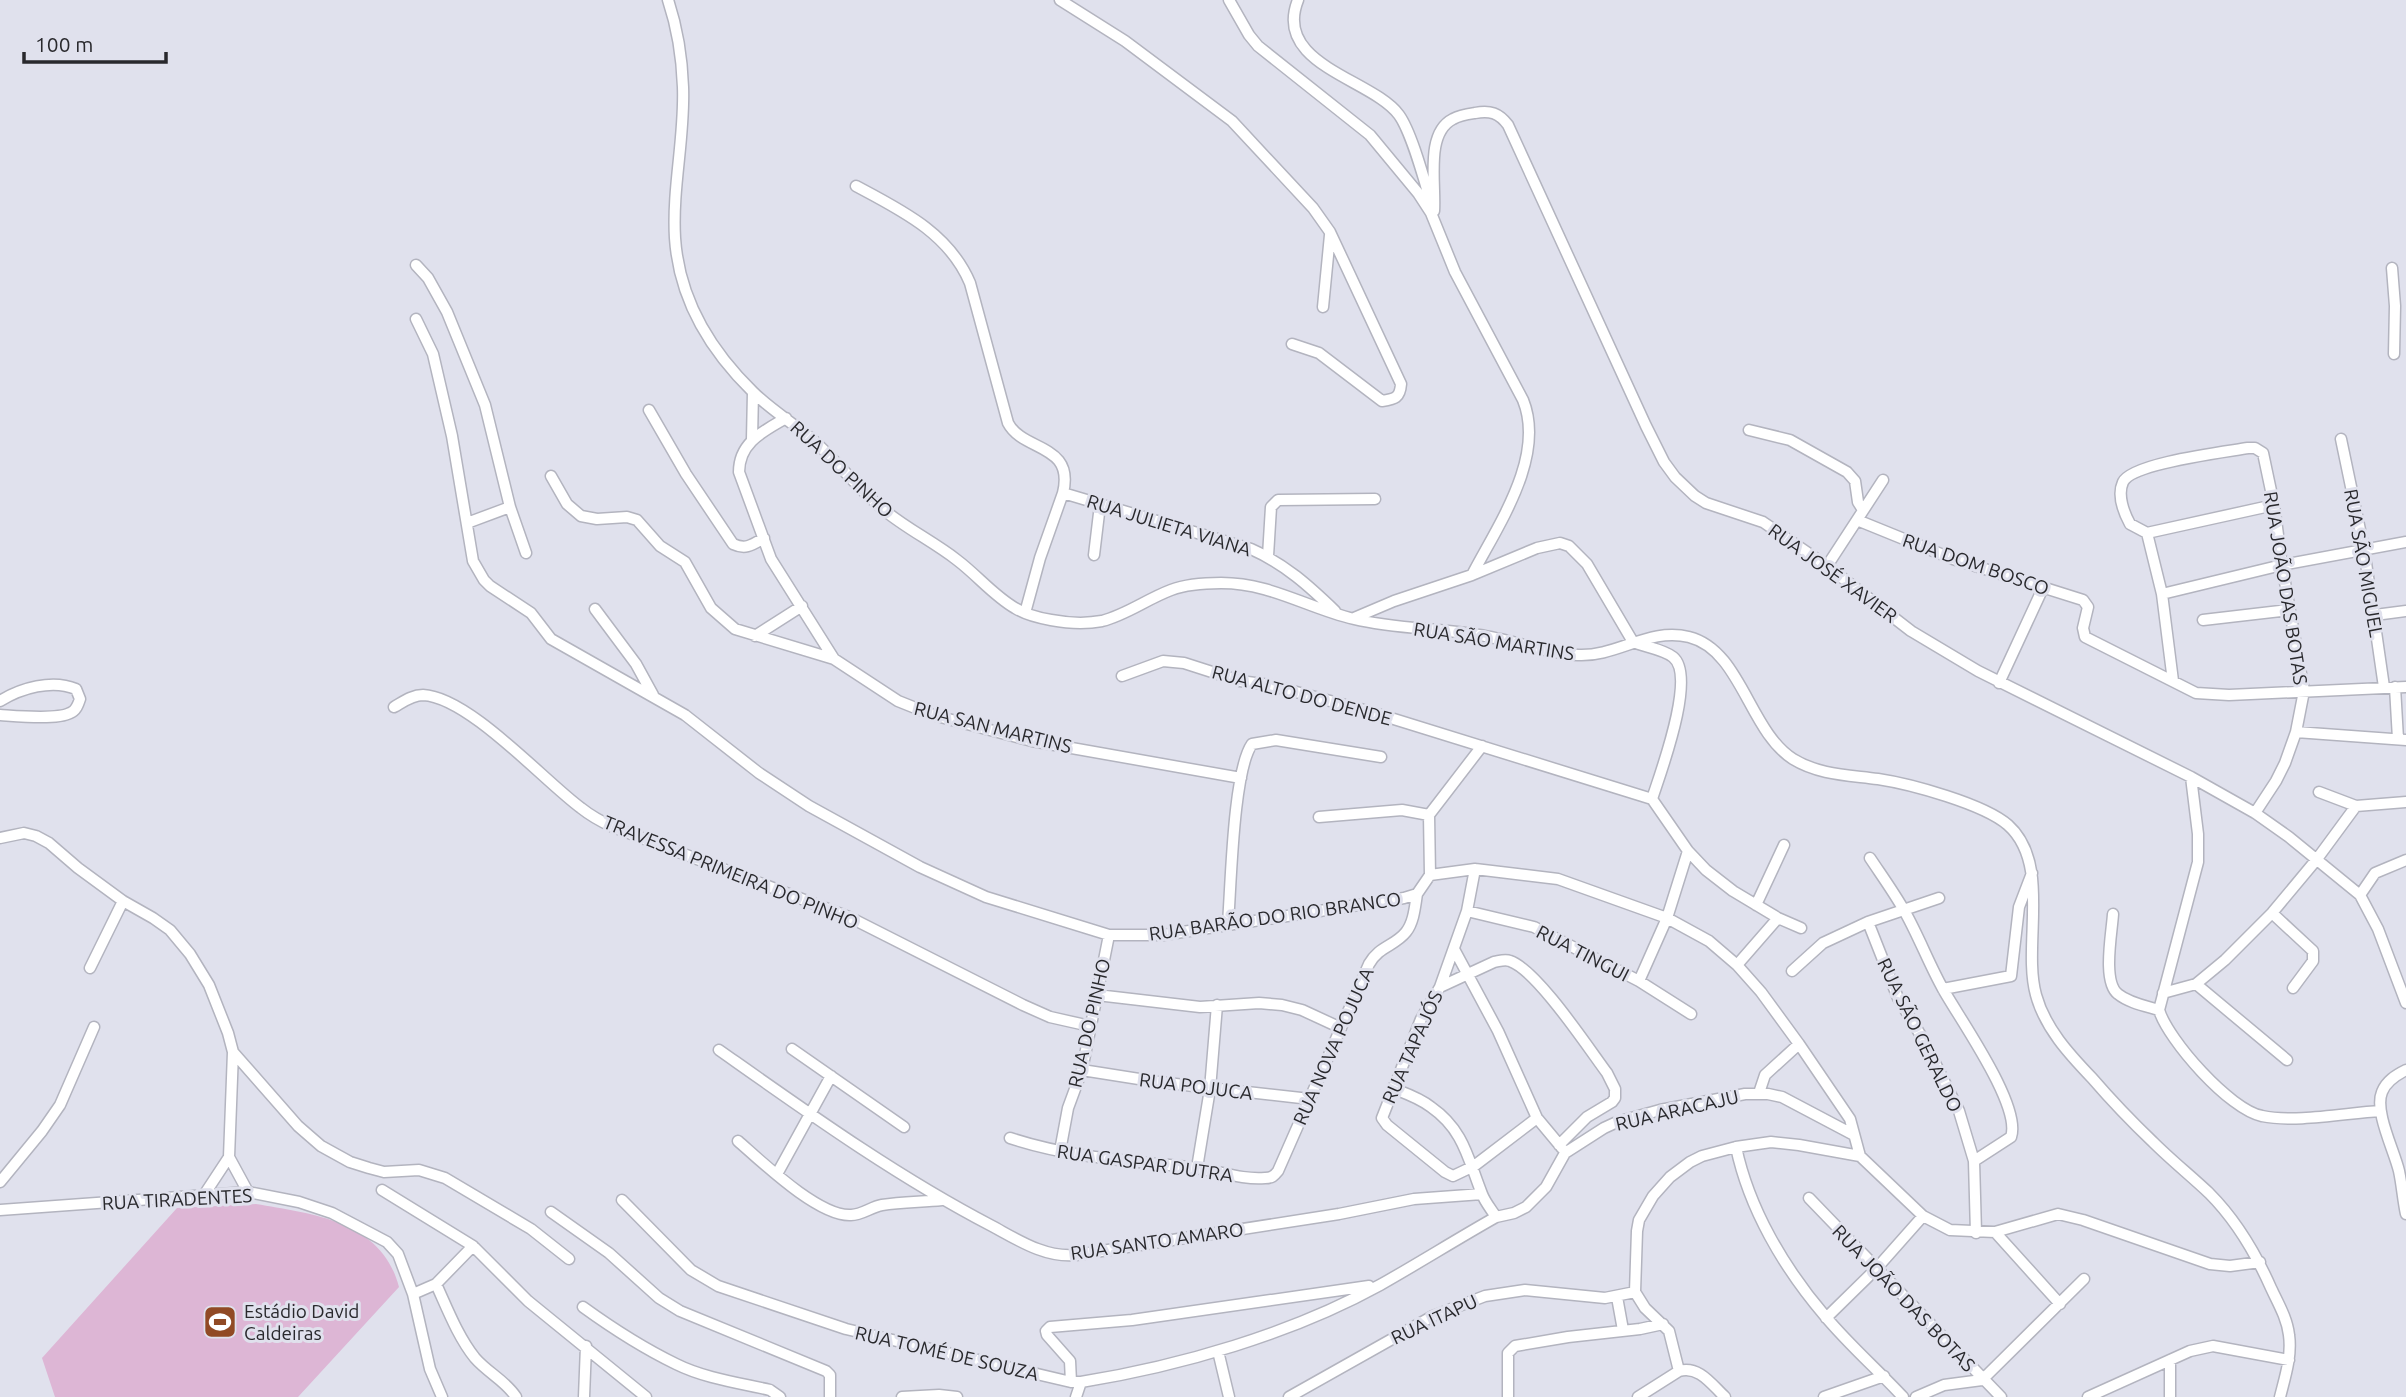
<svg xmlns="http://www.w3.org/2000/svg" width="2406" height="1397" font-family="Ubuntu,sans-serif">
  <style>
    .pitch { fill: #ddb6d5 }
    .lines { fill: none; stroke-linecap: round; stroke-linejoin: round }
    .minor-casing { stroke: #b3b4bf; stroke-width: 13 }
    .minor { stroke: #fff; stroke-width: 10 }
    .labels { text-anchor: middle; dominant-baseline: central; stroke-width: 6; stroke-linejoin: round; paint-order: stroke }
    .street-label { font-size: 19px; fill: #29292d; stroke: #e0e1ed }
    .poi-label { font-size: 19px; fill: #29292d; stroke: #e0e1ed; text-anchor: start }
  </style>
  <rect width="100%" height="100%" fill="#e0e1ed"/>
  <path class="pitch" d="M256,1204C314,1214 382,1221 399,1287L298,1397H55L42,1358L177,1208Z"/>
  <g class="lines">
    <defs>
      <path id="minor" d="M668,0C677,27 682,58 683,87C685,137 672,187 675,238C679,299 710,350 753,392C771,410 793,423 812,439C838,462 858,489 884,510C907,529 934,542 957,560C977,575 994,596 1015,608C1026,615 1039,618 1051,620C1067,623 1086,624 1102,621C1126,615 1147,599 1171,590C1187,584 1204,583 1221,583C1271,583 1307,608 1354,619C1395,629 1438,628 1479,635C1512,640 1545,653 1578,655C1617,657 1649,627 1689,637C1741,650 1749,731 1793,759C1819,775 1849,775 1878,779C1911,784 1984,804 2008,825C2052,864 2022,945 2036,995C2045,1028 2069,1054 2092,1078C2111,1100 2132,1122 2153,1142C2171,1160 2191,1176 2209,1193C2236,1220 2256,1254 2271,1288C2278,1303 2287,1318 2289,1335C2292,1356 2285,1377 2280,1397
        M1060,0L1125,41L1232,121L1313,208L1330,232L1401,384C1400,398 1395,399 1382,401L1319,353L1292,344
        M1229,0L1249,35L1258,46L1370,135L1418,193L1431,213L1455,272L1523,400C1546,457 1498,525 1472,575
        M1298,0C1272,65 1373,79 1399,115C1412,133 1425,183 1432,206
        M856,186C901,210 949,233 970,283L1008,423C1023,452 1075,443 1063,493
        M1434,211C1436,183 1425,133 1453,119C1460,115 1468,114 1475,113C1490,110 1499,113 1508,125L1646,426L1664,462L1675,477L1695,496L1706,503L1763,522L1827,566L1911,631L1978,671L2191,777L2255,813L2289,837L2360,895L2378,929L2406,1003
        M416,265L428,278L447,312L485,405L510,507L526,553
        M2392,268L2395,306L2394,354
        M1323,307L1330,235
        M416,319L433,354L452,436L473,561L484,580L490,586L531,613L551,639L685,715L759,773L809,806L920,867L986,897L1109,935H1163L1404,898L1417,894L1430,875L1475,869L1558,879L1667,918L1709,941L1737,965L1761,992L1799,1044L1850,1119L1860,1156
        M649,410L686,474L733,544C746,550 752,545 764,538
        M786,418C764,431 739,442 739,472L771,559L834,659L898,701L933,715L1032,741L1241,778
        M1749,430L1790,440L1847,472L1855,481L1858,502L1863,510
        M752,439L753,392
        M2341,439L2364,549L2384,687
        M551,476L567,504L581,516L597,519L627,517L637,520L660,546L685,562L711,608L735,629L834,659
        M1857,520L1953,559L2083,600L2088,607L2083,628L2085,637L2196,693L2229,695L2406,687
        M467,523L510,507
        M2147,533L2130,524C2124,513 2117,495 2123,482C2132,463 2225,452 2248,448H2255L2263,453L2274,505L2282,565L2304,691L2296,732L2285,763L2276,781L2255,813
        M1094,555L1100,505
        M1268,556L1271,507L1278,500L1375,499
        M1827,566L1883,480
        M2162,594L2282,565L2406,542
        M595,609L636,664L653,695
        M1025,613L1040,558L1063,493L1251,549C1285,564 1309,586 1335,611
        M2375,615L2406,611
        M1354,618L1394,601L1472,575L1537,548L1560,543L1569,546L1587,564L1633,642C1645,647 1663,649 1673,657C1697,676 1660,774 1652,799
        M2203,620L2289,610
        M755,636L802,606
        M1122,676L1163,661L1184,663L1240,681L1270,685L1368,711L1652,799L1688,851L1706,870L1733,891L1778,918L1801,928
        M2173,681L2162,594L2147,533L2274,505
        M1999,683L2043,588
        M2395,687L2398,739
        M0,701C21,688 52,679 76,689L80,699C78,705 76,711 70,713C57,720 16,716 0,715
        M394,707C403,702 412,695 423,695C469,697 544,781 581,808C591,816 602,822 613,827L849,917L1023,1005L1050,1017L1090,1026
        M2296,732L2406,740
        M2191,777L2198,834V862L2159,1010C2168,1040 2230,1110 2262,1116C2295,1123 2346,1113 2380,1111
        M2319,792L2356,806
        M1319,817L1402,810L1429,815
        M0,838L24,833L36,836L49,843L78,868L123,901L153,918L170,930L190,954L209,985L228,1033L233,1052L229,1157L248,1192
        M1870,858C1882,876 1895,894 1905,912C1919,937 1929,964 1943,989C1959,1018 2022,1106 2011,1137L1974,1161
        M1475,869L1467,911L1440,987L1421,1019L1382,1118L1387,1125L1445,1172L1453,1176L1474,1166L1537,1118
        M1430,875L1429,815L1482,746
        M2360,895L2375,873L2406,860
        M1756,905L1784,845
        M1467,911L1534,927L1639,981L1691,1014
        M2272,913L2313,951V961L2293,988
        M2113,914C2112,932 2102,982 2118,994C2129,1003 2146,1006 2159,1010
        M1868,922L1898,998L1923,1039L1959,1111L1974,1161L1976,1233
        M1228,923C1231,886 1233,771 1252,744L1276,740L1381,757
        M1454,949L1498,1031L1537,1118L1562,1148
        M1737,965L1778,918
        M90,968L123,901
        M1792,971L1823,943L1868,922L1939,898
        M1639,981L1667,918L1688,851
        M2196,984L2287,1060
        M1440,987L1494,962C1500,961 1505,959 1510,961C1537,970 1589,1049 1607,1073L1615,1089V1098L1612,1102L1587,1117L1559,1145
        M1943,989L2011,976L2019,907L2032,873
        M2163,993L2196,984L2225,960L2272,913L2317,859L2356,806L2406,802
        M1097,995L1200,1007L1259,1003L1282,1005L1302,1010L1341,1028
        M792,1049L904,1127
        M719,1050C807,1112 896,1176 992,1226C1018,1240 1045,1258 1076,1255L1339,1214L1414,1199L1482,1194
        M233,1052L298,1126L321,1146L350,1162L369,1168L384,1172L419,1170L445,1178L531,1229L569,1259
        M1082,1070L1158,1082L1310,1099
        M2406,1070C2396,1075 2386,1081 2382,1092C2374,1111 2394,1150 2399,1171C2402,1185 2403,1200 2406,1214
        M1392,1088C1405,1093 1420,1098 1431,1107C1464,1130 1468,1159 1482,1194C1485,1202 1491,1209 1496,1217
        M1759,1093L1765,1075L1799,1044
        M1010,1138C1070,1158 1133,1161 1196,1168C1219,1171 1242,1180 1265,1178C1272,1178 1274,1176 1278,1171L1369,964C1379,946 1395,946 1406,932C1414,922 1415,906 1417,894
        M738,1141C762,1162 819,1217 851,1215C862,1215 871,1207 882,1205C901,1202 922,1202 942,1200
        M1736,1147C1749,1209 1784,1268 1825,1316C1849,1345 1878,1370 1903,1397
        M1060,1151L1068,1108L1082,1070L1109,935
        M1197,1168L1210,1089L1217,1005
        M777,1174L831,1076
        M0,1182L42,1131L60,1105L94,1027
        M382,1190L473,1246
        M204,1195L229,1157
        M1809,1198L2001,1397
        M622,1200L691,1270L718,1286L846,1329L1071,1382H1081C1180,1366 1291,1334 1380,1285C1419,1263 1457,1239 1496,1217L1514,1213L1526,1207L1546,1187L1565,1153L1604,1128L1617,1122L1660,1110L1745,1094H1768L1782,1097L1854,1135
        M0,1210L248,1192L299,1202L332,1213L387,1242L398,1254L413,1294L430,1369L442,1397
        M551,1212L609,1253L659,1298L680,1311L826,1371L830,1375V1397
        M1995,1232L2060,1304
        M436,1284C447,1308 458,1337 475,1358C488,1373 506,1381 516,1397
        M1635,1292L1637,1231L1639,1220L1653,1196L1670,1177L1690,1162L1702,1156L1736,1147L1771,1142L1799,1145L1860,1156L1923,1216L1950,1230L1995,1232L2058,1214L2083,1220L2210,1264L2230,1266L2260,1262
        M1635,1292L1645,1308L1669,1331L1679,1371
        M413,1294L436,1284L473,1246L528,1301L646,1397
        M1617,1297L1623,1330
        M583,1307C612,1328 643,1348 676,1364C704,1378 739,1383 770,1390L780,1397
        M1826,1318L1876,1269L1923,1216
        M1218,1351L1229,1397
        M1982,1380L2084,1279
        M1071,1382L1070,1361L1047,1335L1046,1331L1050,1327L1132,1320L1369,1286
        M584,1397L586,1346
        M902,1397L939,1395L957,1397
        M1076,1397L1081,1382
        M1289,1397L1433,1316L1485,1296L1525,1290L1605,1298L1635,1292
        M1508,1397V1353L1515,1346L1568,1337L1640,1329L1663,1324
        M1638,1397L1679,1371C1699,1365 1712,1385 1725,1397
        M1824,1397L1884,1376
        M1916,1397L1944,1385L1982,1380
        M2088,1397L2190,1351L2213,1346L2289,1360
        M2170,1397V1360"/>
    </defs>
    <use href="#minor" class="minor-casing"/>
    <use href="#minor" class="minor"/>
  </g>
  <defs>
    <symbol id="stadium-square" viewBox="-11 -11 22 22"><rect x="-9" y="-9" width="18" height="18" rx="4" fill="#914a25" stroke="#e0e1ed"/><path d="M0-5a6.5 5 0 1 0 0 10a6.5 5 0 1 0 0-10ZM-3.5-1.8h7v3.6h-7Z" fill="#fff"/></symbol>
  </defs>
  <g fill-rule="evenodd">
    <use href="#stadium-square" x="201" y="1303" width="38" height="38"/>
  </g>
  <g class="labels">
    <g class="street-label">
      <text transform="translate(842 469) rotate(43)">RUA DO PINHO</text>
      <text transform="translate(1169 525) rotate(17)">RUA JULIETA VIANA</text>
      <text transform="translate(2364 563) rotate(80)">RUA SÃO MIGUEL</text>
      <text transform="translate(1976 564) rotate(19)">RUA DOM BOSCO</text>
      <text transform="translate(1833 573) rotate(36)">RUA JOSÉ XAVIER</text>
      <text transform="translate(2286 588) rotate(81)">RUA JOÃO DAS BOTAS</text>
      <text transform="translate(1494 641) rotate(9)">RUA SÃO MARTINS</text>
      <text transform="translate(1302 695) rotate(15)">RUA ALTO DO DENDE</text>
      <text transform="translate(993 727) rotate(14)">RUA SAN MARTINS</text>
      <text transform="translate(731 872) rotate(22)">TRAVESSA PRIMEIRA DO PINHO</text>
      <text transform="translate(1275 916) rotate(-8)">RUA BARÃO DO RIO BRANCO</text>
      <text transform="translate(1583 953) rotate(27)">RUA TINGUI</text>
      <text transform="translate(1089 1023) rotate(-77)">RUA DO PINHO</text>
      <text transform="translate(1920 1035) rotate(64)">RUA SÃO GERALDO</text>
      <text transform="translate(1333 1046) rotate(-66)">RUA NOVA POJUCA</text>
      <text transform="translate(1412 1047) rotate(-66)">RUA TAPAJÓS</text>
      <text transform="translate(1196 1086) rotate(7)">RUA POJUCA</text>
      <text transform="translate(1677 1110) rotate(-13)">RUA ARACAJU</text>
      <text transform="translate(1145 1163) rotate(8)">RUA GASPAR DUTRA</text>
      <text transform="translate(177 1199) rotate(-3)">RUA TIRADENTES</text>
      <text transform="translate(1157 1241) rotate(-8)">RUA SANTO AMARO</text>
      <text transform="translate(1904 1298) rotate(46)">RUA JOÃO DAS BOTAS</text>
      <text transform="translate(1434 1319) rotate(-25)">RUA ITAPU</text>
      <text transform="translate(947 1353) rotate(13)">RUA TOMÉ DE SOUZA</text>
    </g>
    <g class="poi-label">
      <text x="244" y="1311">Estádio David<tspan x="244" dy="22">Caldeiras</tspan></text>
    </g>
  </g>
  <path d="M24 52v10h142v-10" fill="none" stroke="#29292d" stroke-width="3.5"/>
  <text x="35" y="52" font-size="21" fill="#29292d" stroke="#e0e1ed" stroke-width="5" paint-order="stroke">100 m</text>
</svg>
